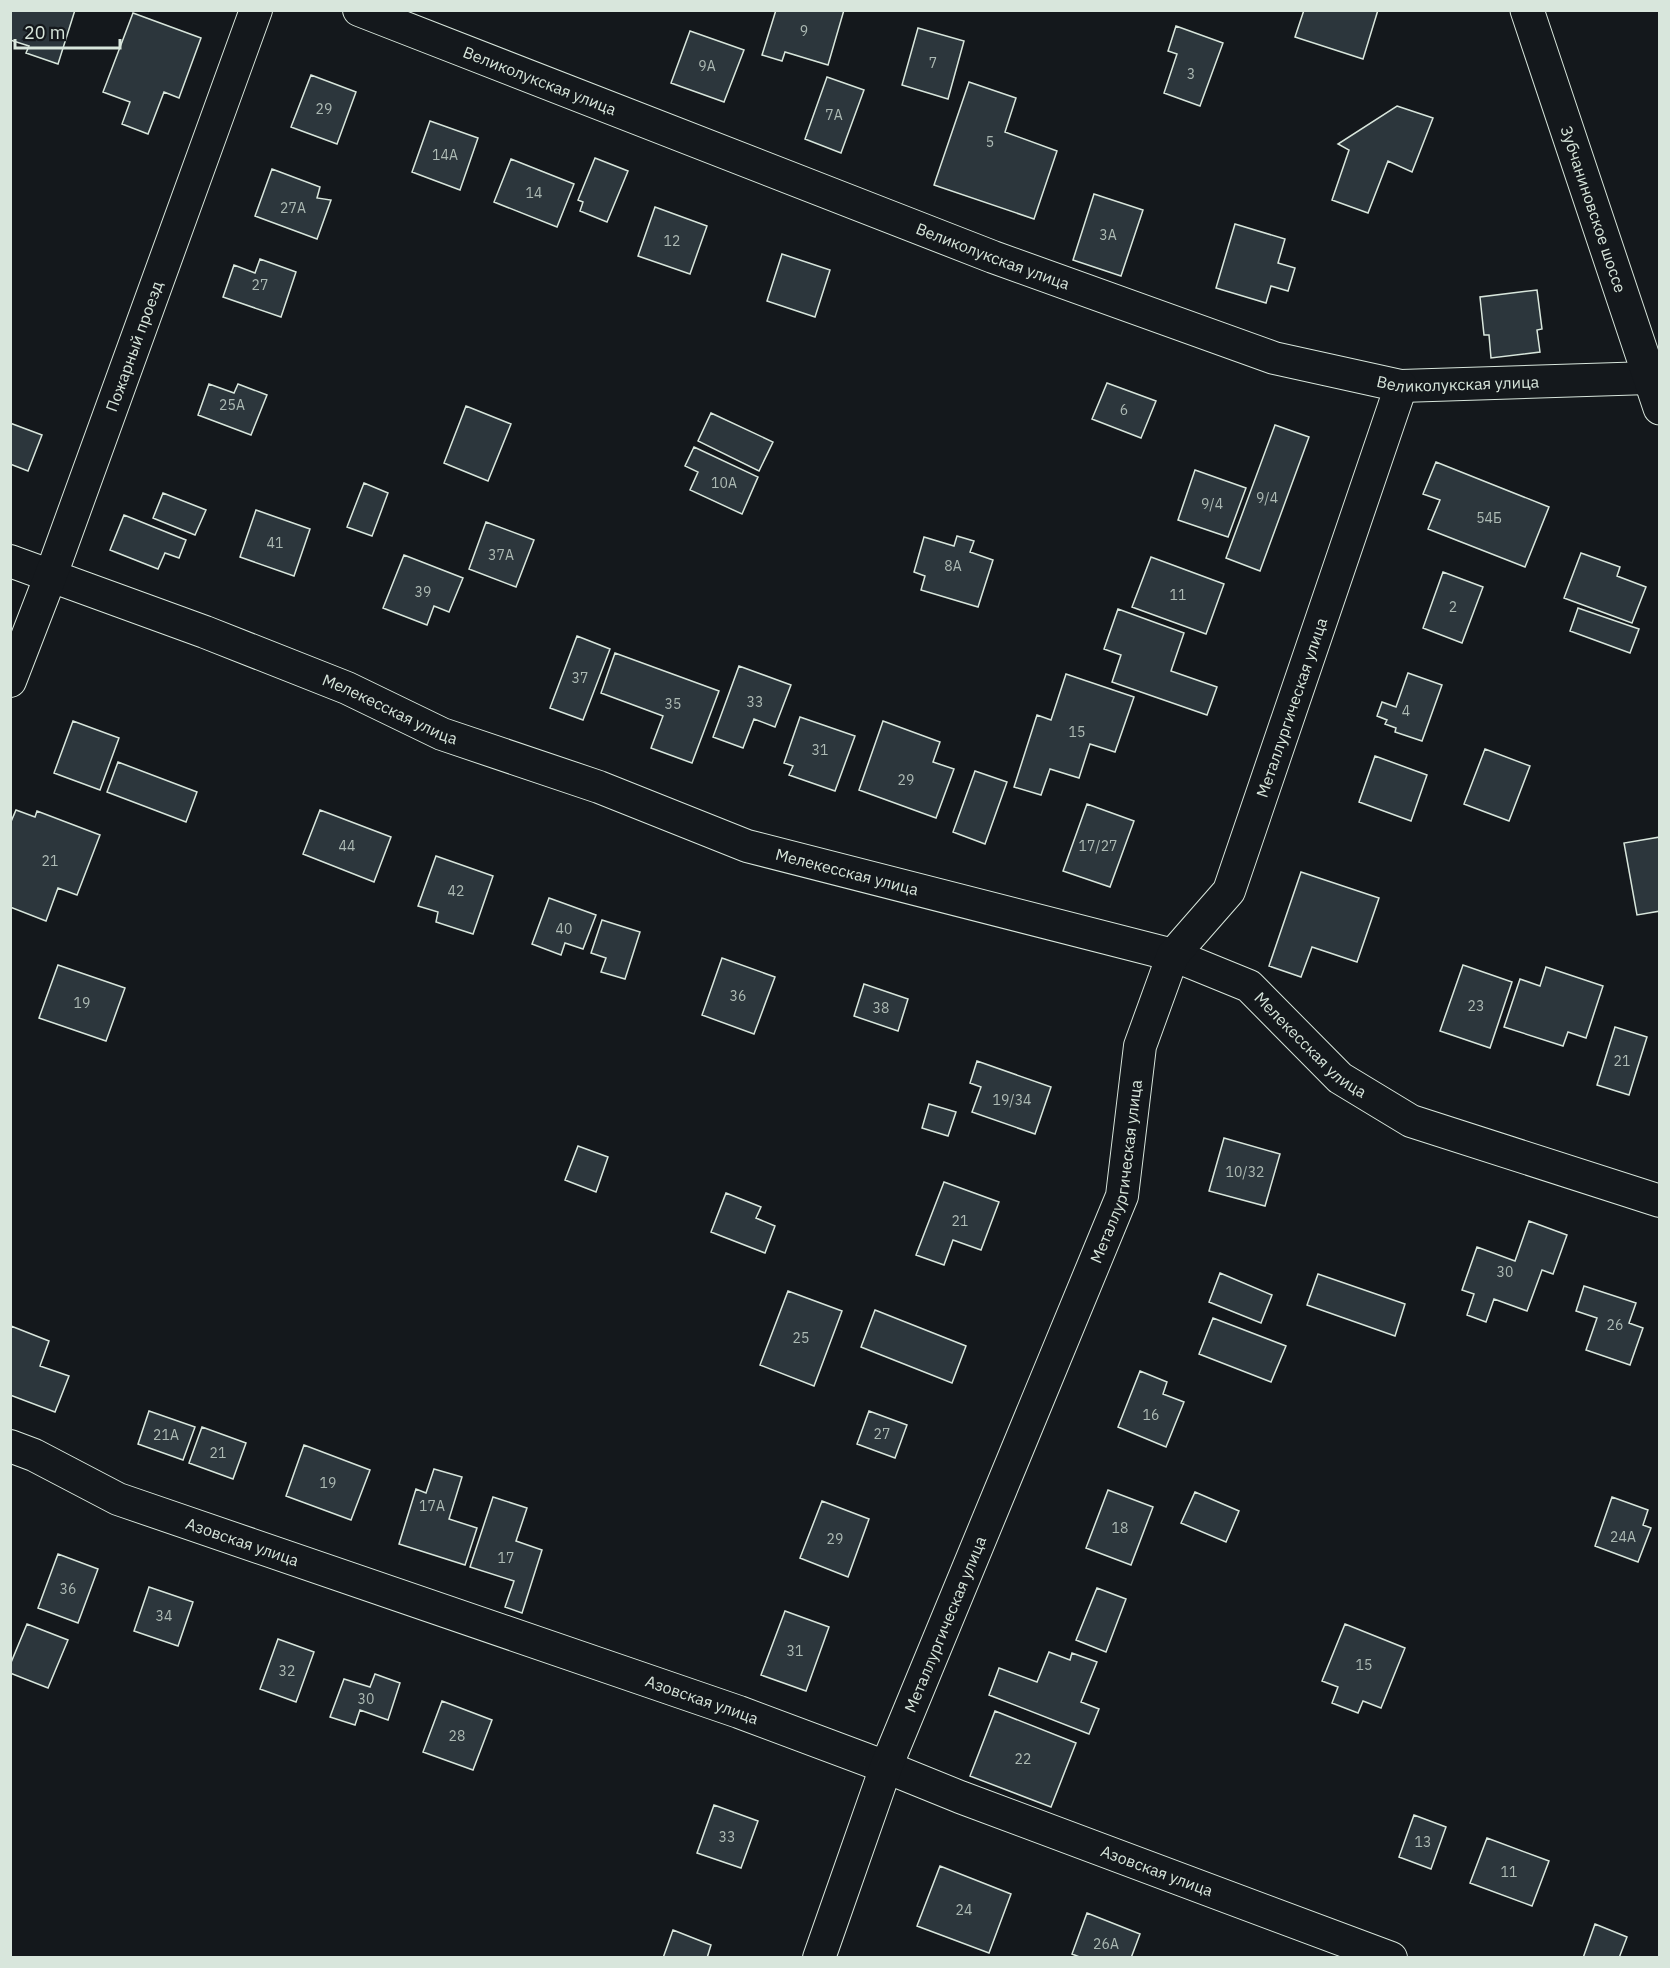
<svg xmlns="http://www.w3.org/2000/svg" width="1670" height="1968" font-family="'IBM Plex Sans',sans-serif">
  <style>
    .building { fill: #2c363c; stroke: #d8e6dc; stroke-width: 1.5 }
    .lines { fill: none; stroke-linecap: round; stroke-linejoin: round }
    .street-casing { stroke: #d8e6dc; stroke-width: 34 }
    .primary-casing { stroke: #d8e6dc; stroke-width: 35 }
    .street { stroke: #14181c; stroke-width: 32 }
    .primary { stroke: #14181c; stroke-width: 33 }
    .labels { text-anchor: middle; dominant-baseline: central; stroke-width: 4.5; stroke-linejoin: round; paint-order: stroke }
    .number-label { font-size: 14px; fill: #adbab4 }
    .street-label { font-size: 16px; fill: #d8e6dc; stroke: #14181c }
  </style>
  <rect width="100%" height="100%" fill="#14181c"/>
  <path class="building" d="M10,10H75L58,64L26,53L29,46L10,40Z
    M776,10H844L828,65L785,52L782,61L762,55Z
    M1304,10H1378L1363,59L1295,37Z
    M133,13L201,38L179,98L164,92L148,134L122,124L130,102L103,92Z
    M1176,26L1223,43L1200,106L1164,93L1177,54L1168,51Z
    M918,28L964,41L948,99L902,85Z
    M690,31L744,50L724,102L671,83Z
    M311,75L356,92L337,144L291,127Z
    M827,77L864,90L841,153L805,139Z
    M969,82L1016,98L1005,132L1057,151L1034,219L934,185Z
    M1397,106L1433,118L1412,172L1388,161L1368,213L1332,200L1349,150L1338,144Z
    M430,121L478,138L460,190L412,172Z
    M595,158L628,171L607,222L580,211L583,202L578,200Z
    M511,159L574,184L557,227L494,202Z
    M272,169L320,187L317,198L331,200L317,239L255,216Z
    M1094,194L1143,210L1121,276L1073,260Z
    M655,207L707,226L690,274L638,256Z
    M1235,224L1285,239L1278,263L1295,268L1288,291L1271,286L1266,303L1216,288Z
    M782,254L830,270L815,317L767,301Z
    M260,259L296,272L281,317L223,297L234,265L255,273Z
    M1537,290L1542,329L1537,330L1540,352L1491,358L1489,335H1484L1480,297Z
    M1107,383L1156,401L1141,438L1092,419Z
    M209,384L234,393L238,384L267,395L251,435L198,415Z
    M466,406L511,424L488,481L444,463Z
    M711,413L773,442L759,471L698,441Z
    M10,423L42,435L28,471L10,464Z
    M1275,425L1309,437L1260,571L1226,558Z
    M694,447L758,477L742,514L690,490L698,472L685,466Z
    M1436,462L1549,507L1525,567L1428,529L1440,500L1423,494Z
    M1195,470L1246,488L1228,537L1178,520Z
    M364,483L388,493L372,536L347,527Z
    M163,493L206,510L195,535L153,518Z
    M256,510L310,529L294,576L240,557Z
    M124,515L186,540L179,558L165,553L158,569L110,550Z
    M486,522L534,540L516,587L469,569Z
    M957,536L974,541L970,552L993,560L978,607L921,590L925,576L914,572L924,537L954,546Z
    M1581,553L1620,567L1617,576L1646,587L1632,623L1564,598Z
    M404,555L463,578L449,612L434,606L427,625L383,608Z
    M1151,557L1224,584L1206,634L1132,607Z
    M1443,572L1483,587L1462,643L1423,628Z
    M1578,608L1639,629L1630,653L1570,631Z
    M1118,609L1184,633L1171,671L1217,687L1207,715L1112,682L1121,655L1104,649Z
    M577,636L610,649L583,720L550,708Z
    M615,653L719,691L692,763L651,748L663,716L601,693Z
    M739,666L791,685L775,727L754,719L743,748L713,737Z
    M1408,673L1442,685L1422,741L1395,732L1396,728L1385,724L1387,720L1377,716L1382,702L1396,707Z
    M1066,674L1134,697L1115,752L1090,744L1079,778L1050,769L1041,795L1014,787L1037,715L1051,720Z
    M800,717L855,736L835,791L789,775L793,766L784,763Z
    M73,721L119,738L100,790L54,773Z
    M883,721L940,742L933,762L954,769L936,818L859,790Z
    M1485,749L1530,766L1509,821L1464,804Z
    M1375,756L1427,775L1411,821L1359,802Z
    M118,762L197,792L186,822L107,792Z
    M975,771L1007,782L985,844L953,832Z
    M1087,804L1134,821L1110,887L1063,871Z
    M16,810L35,817L37,811L100,835L77,895L58,888L46,921L10,907V824Z
    M320,810L391,837L374,882L303,854Z
    M1660,837V911L1637,915L1624,843Z
    M436,856L493,876L473,934L436,922L438,912L418,906Z
    M1301,872L1379,898L1357,962L1312,947L1301,977L1269,966Z
    M549,898L596,915L583,949L565,943L561,955L532,944Z
    M602,920L640,932L625,979L601,972L606,958L591,953Z
    M722,958L775,977L754,1034L702,1015Z
    M58,965L125,988L106,1041L39,1018Z
    M1463,965L1512,982L1490,1048L1440,1031Z
    M1546,967L1603,986L1586,1038L1568,1032L1563,1046L1504,1027L1520,979L1540,986Z
    M864,984L908,999L898,1031L854,1016Z
    M1615,1027L1647,1037L1629,1095L1597,1085Z
    M977,1061L1051,1087L1035,1134L972,1112L981,1087L970,1083Z
    M929,1104L956,1112L948,1136L922,1128Z
    M1224,1138L1280,1154L1265,1206L1209,1191Z
    M578,1146L608,1157L596,1192L565,1180Z
    M944,1182L999,1202L981,1250L953,1240L944,1265L916,1255Z
    M726,1193L761,1207L756,1218L775,1226L765,1253L711,1232Z
    M1529,1221L1567,1235L1553,1274L1542,1270L1527,1311L1494,1299L1486,1322L1467,1315L1474,1294L1462,1290L1477,1247L1515,1261Z
    M1220,1273L1272,1295L1261,1323L1209,1302Z
    M1318,1274L1405,1304L1395,1336L1307,1305Z
    M1584,1286L1636,1303L1629,1323L1643,1328L1630,1365L1586,1350L1597,1318L1576,1311Z
    M788,1291L842,1311L814,1386L760,1365Z
    M875,1310L966,1346L952,1383L861,1347Z
    M1213,1318L1286,1346L1271,1382L1199,1354Z
    M11,1326L49,1341L40,1366L69,1376L55,1412L10,1395Z
    M1140,1371L1167,1382L1163,1394L1184,1402L1166,1447L1118,1427Z
    M149,1411L195,1427L183,1460L138,1444Z
    M869,1411L907,1425L895,1458L857,1444Z
    M202,1427L246,1443L233,1479L189,1463Z
    M304,1445L370,1470L351,1520L286,1496Z
    M434,1469L462,1477L449,1519L477,1528L465,1565L399,1544L416,1489L426,1493Z
    M1108,1490L1153,1507L1131,1565L1086,1548Z
    M1195,1492L1239,1511L1226,1542L1181,1523Z
    M493,1497L527,1508L516,1541L542,1550L522,1613L505,1607L514,1581L470,1567Z
    M1612,1497L1648,1510L1643,1525L1651,1528L1638,1562L1595,1546Z
    M822,1501L869,1519L848,1577L800,1558Z
    M58,1554L98,1569L78,1623L38,1608Z
    M149,1587L193,1602L178,1646L134,1631Z
    M1097,1588L1126,1599L1106,1652L1076,1640Z
    M785,1611L829,1627L806,1691L761,1675Z
    M27,1624L68,1640L48,1688L10,1673V1665Z
    M1345,1624L1405,1648L1381,1708L1363,1701L1358,1713L1332,1703L1338,1687L1322,1681Z
    M278,1639L314,1652L296,1702L260,1689Z
    M1049,1652L1070,1660L1072,1653L1097,1662L1081,1702L1099,1709L1089,1734L989,1695L999,1668L1037,1682Z
    M375,1674L400,1683L388,1720L360,1710L355,1725L330,1717L344,1679L370,1687Z
    M442,1701L492,1720L473,1770L423,1752Z
    M995,1711L1076,1743L1051,1807L970,1776Z
    M714,1805L758,1821L741,1868L697,1853Z
    M1414,1815L1446,1827L1431,1869L1399,1857Z
    M1487,1838L1549,1861L1532,1906L1470,1883Z
    M940,1866L1011,1894L989,1953L917,1926Z
    M1087,1913L1140,1934L1131,1958H1082L1072,1954Z
    M1595,1924L1627,1937L1619,1958H1583Z
    M673,1930L711,1945L707,1958H663Z"/>
  <g class="lines">
    <defs>
      <g id="street">
        <path id="s1" d="M359,10L993,257L1274,358L1401,386L1649,378"/>
        <path id="s2" d="M10,561L205,632L347,688L442,734L599,787L747,846L1173,955L1249,986L1340,1078L1411,1121L1660,1201"/>
        <path id="s3" d="M10,681L51,575L256,10"/>
        <path id="s4" d="M10,1446L34,1455L118,1499L739,1712L886,1767L960,1797L1391,1958"/>
        <path id="s5" d="M819,1958L886,1767L1122,1196L1140,1046L1173,955L1229,891L1401,386"/>
      </g>
      <g id="primary">
        <path id="s6" d="M1527,10L1660,408"/>
      </g>
    </defs>
    <use href="#street" class="street-casing"/>
    <use href="#primary" class="primary-casing"/>
    <use href="#street" class="street"/>
    <use href="#primary" class="primary"/>
  </g>
  <g class="labels">
    <g class="number-label">
      <text x="804" y="31">9</text>
      <text x="933" y="63">7</text>
      <text x="707" y="66">9А</text>
      <text x="1191" y="74">3</text>
      <text x="324" y="109">29</text>
      <text x="834" y="115">7А</text>
      <text x="990" y="142">5</text>
      <text x="445" y="155">14А</text>
      <text x="534" y="193">14</text>
      <text x="293" y="208">27А</text>
      <text x="1108" y="235">3А</text>
      <text x="672" y="241">12</text>
      <text x="260" y="285">27</text>
      <text x="232" y="405">25А</text>
      <text x="1124" y="410">6</text>
      <text x="724" y="483">10А</text>
      <text x="1267" y="498">9/4</text>
      <text x="1212" y="504">9/4</text>
      <text x="1489" y="518">54Б</text>
      <text x="275" y="543">41</text>
      <text x="501" y="555">37А</text>
      <text x="953" y="566">8А</text>
      <text x="423" y="592">39</text>
      <text x="1178" y="595">11</text>
      <text x="1453" y="607">2</text>
      <text x="580" y="678">37</text>
      <text x="755" y="702">33</text>
      <text x="673" y="704">35</text>
      <text x="1406" y="711">4</text>
      <text x="1077" y="732">15</text>
      <text x="820" y="750">31</text>
      <text x="906" y="780">29</text>
      <text x="347" y="846">44</text>
      <text x="1098" y="846">17/27</text>
      <text x="50" y="861">21</text>
      <text x="456" y="891">42</text>
      <text x="564" y="929">40</text>
      <text x="738" y="996">36</text>
      <text x="82" y="1003">19</text>
      <text x="1476" y="1006">23</text>
      <text x="881" y="1008">38</text>
      <text x="1622" y="1061">21</text>
      <text x="1012" y="1100">19/34</text>
      <text x="1245" y="1172">10/32</text>
      <text x="960" y="1221">21</text>
      <text x="1505" y="1272">30</text>
      <text x="1615" y="1325">26</text>
      <text x="801" y="1338">25</text>
      <text x="1151" y="1415">16</text>
      <text x="882" y="1434">27</text>
      <text x="166" y="1435">21А</text>
      <text x="218" y="1453">21</text>
      <text x="328" y="1483">19</text>
      <text x="432" y="1506">17А</text>
      <text x="1120" y="1528">18</text>
      <text x="1623" y="1537">24А</text>
      <text x="835" y="1539">29</text>
      <text x="506" y="1558">17</text>
      <text x="68" y="1589">36</text>
      <text x="164" y="1616">34</text>
      <text x="795" y="1651">31</text>
      <text x="1364" y="1665">15</text>
      <text x="287" y="1671">32</text>
      <text x="366" y="1699">30</text>
      <text x="457" y="1736">28</text>
      <text x="1023" y="1759">22</text>
      <text x="727" y="1837">33</text>
      <text x="1423" y="1842">13</text>
      <text x="1509" y="1872">11</text>
      <text x="964" y="1910">24</text>
      <text x="1106" y="1944">26А</text>
    </g>
    <g class="street-label">
      <text stroke="none"><textPath href="#s1" startOffset="194">Великолукская улица</textPath></text>
      <text stroke="none"><textPath href="#s6" startOffset="210">Зубчаниновское шоссе</textPath></text>
      <text stroke="none"><textPath href="#s1" startOffset="680">Великолукская улица</textPath></text>
      <text stroke="none"><textPath href="#s3" startOffset="357">Пожарный проезд</textPath></text>
      <text stroke="none"><textPath href="#s1" startOffset="1166">Великолукская улица</textPath></text>
      <text stroke="none"><textPath href="#s5" startOffset="1347">Металлургическая улица</textPath></text>
      <text stroke="none"><textPath href="#s2" startOffset="408">Мелекесская улица</textPath></text>
      <text stroke="none"><textPath href="#s2" startOffset="894">Мелекесская улица</textPath></text>
      <text stroke="none"><textPath href="#s2" startOffset="1398">Мелекесская улица</textPath></text>
      <text stroke="none"><textPath href="#s5" startOffset="843">Металлургическая улица</textPath></text>
      <text stroke="none"><textPath href="#s4" startOffset="252">Азовская улица</textPath></text>
      <text stroke="none"><textPath href="#s5" startOffset="357">Металлургическая улица</textPath></text>
      <text stroke="none"><textPath href="#s4" startOffset="738">Азовская улица</textPath></text>
      <text stroke="none"><textPath href="#s4" startOffset="1224">Азовская улица</textPath></text>
    </g>
  </g>
  <rect width="1670" height="1968" fill="none" stroke="#d8e6dc" stroke-width="24"/>
  <path d="M15 39v9h105v-9" fill="none" stroke="#d8e6dc" stroke-width="3"/>
  <text x="24" y="39" font-size="18" fill="#d8e6dc" stroke="#14181c" stroke-width="4.5" paint-order="stroke">20 m</text>
</svg>
